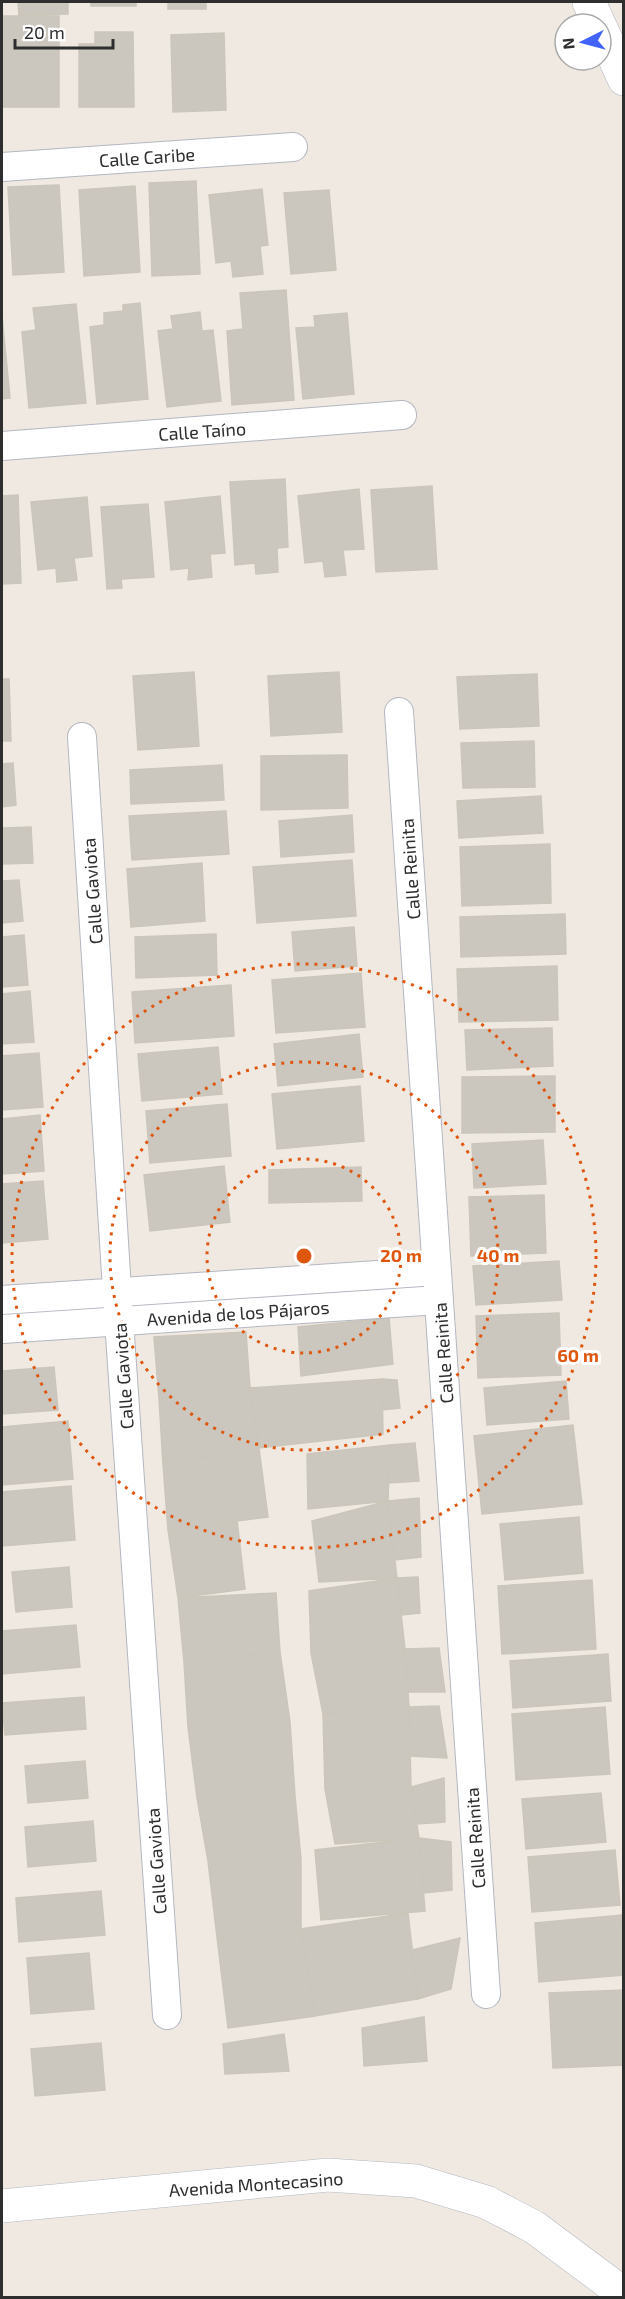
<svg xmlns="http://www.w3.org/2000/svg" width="625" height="2299" font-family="'Exo 2',sans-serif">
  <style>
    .building { fill: #cbc7bf; stroke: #cbc5ba; stroke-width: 1.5 }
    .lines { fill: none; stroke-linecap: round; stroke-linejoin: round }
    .minor-casing { stroke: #b4b7c1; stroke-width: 30 }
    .tertiary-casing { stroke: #b4b7c1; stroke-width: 34 }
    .minor { stroke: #fff; stroke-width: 28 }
    .tertiary { stroke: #fff; stroke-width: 33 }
    .ring { fill: none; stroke: #df570e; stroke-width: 3; stroke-dasharray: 3 6 }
    .labels { text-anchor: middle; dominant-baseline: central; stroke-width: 6; stroke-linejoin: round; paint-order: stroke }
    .street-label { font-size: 18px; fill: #2e2e2e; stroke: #fff }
    .centre { fill: #df570e; stroke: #fff; stroke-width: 3 }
    .ring-label { font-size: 18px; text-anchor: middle; font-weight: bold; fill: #df570e; stroke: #fff; stroke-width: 6; stroke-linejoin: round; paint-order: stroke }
  </style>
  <rect width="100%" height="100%" fill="#efe9e1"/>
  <path class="building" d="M18,2H68V14L19,15Z
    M91,2H136V6H91Z
    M168,2H206V9H168Z
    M2,16H59V107H2Z
    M95,32H133L134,107H79V44H95Z
    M224,33L226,110L173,112L171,35Z
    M196,181L200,274L152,276L149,183Z
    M59,185L64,272L13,275L8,187Z
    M135,186L140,272L84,276L79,190Z
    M262,189L268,245L260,246L263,274L233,277L231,261L216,263L209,195Z
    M329,190L336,270L291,274L284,193Z
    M286,290L294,400L232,405L227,331L243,329L240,293Z
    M140,303L148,399L97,404L90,327L104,325V313L123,311V305Z
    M76,304L86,403L29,408L22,332L36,330L33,308Z
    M200,312L202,331L213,330L221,401L167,407L158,331L173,329L171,316Z
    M347,313L354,394L303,399L296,328L315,327L314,316Z
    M2,316L10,398L2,399Z
    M285,479L288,547L277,548L278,572L256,574L255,563L235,565L230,482Z
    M432,486L437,569L376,572L371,490Z
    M359,489L364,549L343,550L346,575L325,577L323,561L305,563L298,496Z
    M18,495L21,583L2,584V496Z
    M220,496L225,553L210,554L212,577L188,580L189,568L171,570L165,502Z
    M87,497L92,556L74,558L77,580L57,582L56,568L38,570L31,502Z
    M148,504L154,577L121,579L122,588L107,589L101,507Z
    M194,672L199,746L138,750L133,676Z
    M339,672L342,732L271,736L268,676Z
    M537,674L539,726L460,729L457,677Z
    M2,679H9L11,741H2Z
    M534,741L535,787L463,788L461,743Z
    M347,755L348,808L261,810V756Z
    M13,763L16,805L2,807V764Z
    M222,765L224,800L131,804L130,770Z
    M541,796L543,833L459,838L457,801Z
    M226,811L229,854L132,860L129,816Z
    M352,815L354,852L281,857L279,821Z
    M31,827L33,863L2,864V828Z
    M550,844L551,903L462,906L460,847Z
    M352,860L356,916L257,923L253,867Z
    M202,863L205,921L131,927L127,869Z
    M19,880L23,921L2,923V881Z
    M565,914L566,954L461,957L460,917Z
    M354,927L357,966L295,971L292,932Z
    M216,934L217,975L136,978L135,937Z
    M24,935L28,985L2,987V937Z
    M557,966L558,1020L459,1022L457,969Z
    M361,973L365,1027L276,1033L272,980Z
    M231,985L234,1036L135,1043L132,992Z
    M30,991L34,1042L2,1044V994Z
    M552,1028L553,1066L467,1070L465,1030Z
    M359,1034L363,1077L278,1086L274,1044Z
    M218,1047L222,1094L142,1101L138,1054Z
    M39,1053L43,1107L2,1110V1056Z
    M555,1076V1132L462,1133V1077Z
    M360,1086L364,1141L277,1149L272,1094Z
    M227,1104L231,1156L150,1163L146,1111Z
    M40,1115L44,1171L2,1174V1119Z
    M543,1140L546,1184L474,1188L472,1144Z
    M224,1166L230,1222L150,1231L144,1175Z
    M361,1167L362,1201L269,1203V1170Z
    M43,1181L48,1239L2,1243V1184Z
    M544,1195L546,1253L471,1256L469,1197Z
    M559,1261L562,1300L476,1305L473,1266Z
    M559,1313L561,1375L478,1378L476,1316Z
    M389,1318L393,1364L301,1376L298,1327Z
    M246,1332L250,1388L159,1399L154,1337Z
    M54,1367L58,1410L2,1414V1371Z
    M382,1379L383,1434L259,1448L250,1388Z
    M382,1379L397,1380L400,1408L382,1410Z
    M566,1381L569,1419L487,1425L484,1388Z
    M250,1388L259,1448L163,1464L159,1399Z
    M68,1421L73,1479L2,1485V1427Z
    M573,1425L582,1504L482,1514L474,1436Z
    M415,1443L419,1481L388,1483L390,1445Z
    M390,1445L388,1501L308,1509L307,1454Z
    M259,1448L268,1517L168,1530L163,1464Z
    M71,1486L75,1540L2,1546V1492Z
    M419,1498L421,1557L395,1560L388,1501Z
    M388,1501L397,1578L319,1582L312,1521Z
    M579,1517L583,1573L505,1580L500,1524Z
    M237,1520L245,1589L178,1598L168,1530Z
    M69,1567L72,1607L16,1612L12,1572Z
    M418,1577L420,1613L401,1615L397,1578Z
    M397,1578L405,1649L311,1653L309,1591Z
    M592,1580L596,1649L502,1654L498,1586Z
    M276,1593L280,1652L184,1662L178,1598Z
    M76,1625L80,1667L2,1674V1631Z
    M439,1648L445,1692H408L405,1649Z
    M405,1649L409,1707L323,1714L311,1653Z
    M280,1652L290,1722L188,1727L184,1662Z
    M608,1654L611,1701L513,1708L510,1661Z
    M84,1697L86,1729L5,1735L2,1703Z
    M439,1706L447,1758L410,1756L409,1707Z
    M409,1707L411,1787L325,1789L323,1714Z
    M605,1707L610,1774L516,1780L512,1714Z
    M290,1722L295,1796L197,1798L188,1727Z
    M85,1761L88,1798L28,1803L25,1766Z
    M444,1778L445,1822L417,1824L411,1787Z
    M411,1787L419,1838L335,1844L325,1789Z
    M601,1793L606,1842L526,1849L522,1799Z
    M295,1796L301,1859L208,1861L197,1798Z
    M93,1821L96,1861L28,1867L25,1827Z
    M419,1838L425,1911L321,1920L315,1850Z
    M419,1838L451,1842L452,1890L424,1893Z
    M615,1850L620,1905L532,1912L528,1857Z
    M301,1859V1929L217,1937L208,1861Z
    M101,1891L105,1935L19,1942L16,1898Z
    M408,1913L418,1999L315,2016L301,1929Z
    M622,1915L624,1975L539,1982L535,1923Z
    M301,1929L315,2016L228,2028L217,1937Z
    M460,1938L451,1989L418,1999L412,1950Z
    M89,1953L94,2009L31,2014L27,1958Z
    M624,1990V2065L553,2068L549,1993Z
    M424,2017L427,2061L364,2066L362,2028Z
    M284,2034L289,2071L225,2074L223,2044Z
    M101,2043L105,2090L35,2096L31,2049Z"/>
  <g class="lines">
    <defs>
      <path id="minor" d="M2,167L293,147
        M2,446L402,415
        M399,712L486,1994
        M82,737L119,1321L167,2015
        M2,1300L437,1271
        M2,1329L439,1300"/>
      <path id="tertiary" d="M589,2L599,24
        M601,28L624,79
        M2,2206L328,2175L416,2181L486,2202L534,2227L624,2294"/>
    </defs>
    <use href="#minor" class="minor-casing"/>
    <use href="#tertiary" class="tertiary-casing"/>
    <use href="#minor" class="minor"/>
    <use href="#tertiary" class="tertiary"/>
  </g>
  <g class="ring">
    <circle cx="304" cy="1256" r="97"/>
    <circle cx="304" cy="1256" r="194"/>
    <circle cx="304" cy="1256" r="292"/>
  </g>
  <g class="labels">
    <g class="street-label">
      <text transform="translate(147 157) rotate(-4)">Calle Caribe</text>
      <text transform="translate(202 431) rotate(-4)">Calle Taíno</text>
      <text transform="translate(410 869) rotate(-94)">Calle Reinita</text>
      <text transform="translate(92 891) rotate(-94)">Calle Gaviota</text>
      <text transform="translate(238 1313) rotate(-4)">Avenida de los Pájaros</text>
      <text transform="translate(443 1353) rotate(-94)">Calle Reinita</text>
      <text transform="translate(123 1376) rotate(-94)">Calle Gaviota</text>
      <text transform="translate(475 1838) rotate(-94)">Calle Reinita</text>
      <text transform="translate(156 1861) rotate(-94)">Calle Gaviota</text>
      <text transform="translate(256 2184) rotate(-4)">Avenida Montecasino</text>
    </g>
  </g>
  <circle cx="304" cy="1256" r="9" class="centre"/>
  <g class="ring-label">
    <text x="401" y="1262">20 m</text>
    <text x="498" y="1262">40 m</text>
    <text x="578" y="1362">60 m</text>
  </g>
  <rect width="625" height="2299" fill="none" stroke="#2e2e2e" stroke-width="6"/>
  <g transform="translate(583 42) rotate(264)"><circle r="28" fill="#ffffff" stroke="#ababab" stroke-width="1.5"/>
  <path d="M0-4.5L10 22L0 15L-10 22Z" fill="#4264fb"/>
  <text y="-9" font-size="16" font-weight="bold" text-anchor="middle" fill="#2e2e2e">N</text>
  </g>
  <path d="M15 39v9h98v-9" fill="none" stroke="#2e2e2e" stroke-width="3"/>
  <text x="24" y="39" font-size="18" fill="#2e2e2e" stroke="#ffffff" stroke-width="4.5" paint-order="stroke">20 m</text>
</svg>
